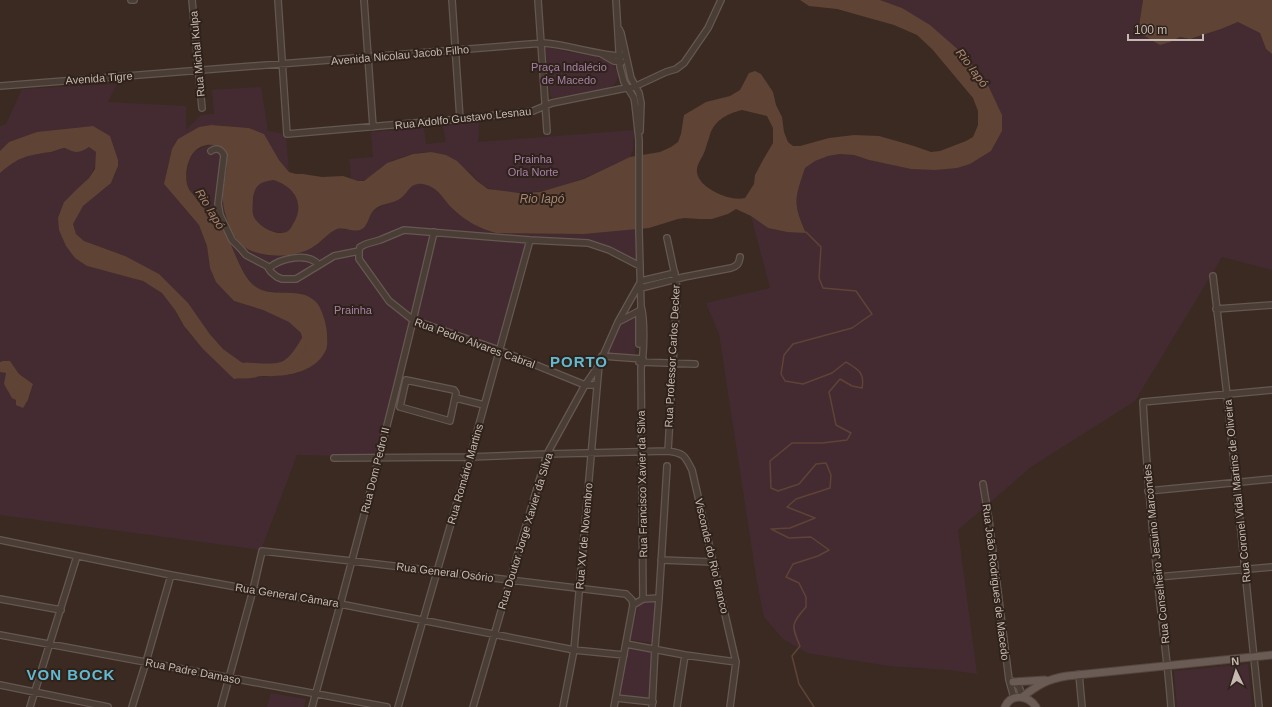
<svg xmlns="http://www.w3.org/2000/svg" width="1272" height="707" font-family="Arial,sans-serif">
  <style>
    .green { fill: #442b32 }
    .water { fill: #5f4335; fill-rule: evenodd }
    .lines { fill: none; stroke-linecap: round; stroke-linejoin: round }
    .stream { stroke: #5f4335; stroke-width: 1.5 }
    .river { stroke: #5f4335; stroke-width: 9 }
    .minor-casing { stroke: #655851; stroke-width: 8 }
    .major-casing { stroke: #53463f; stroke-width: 9 }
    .minor { stroke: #4a3d36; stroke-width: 5.5 }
    .major { stroke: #6a5c54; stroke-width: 7 }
    .labels { text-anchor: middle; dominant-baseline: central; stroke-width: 4; stroke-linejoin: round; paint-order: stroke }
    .street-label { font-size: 11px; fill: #c6b9b1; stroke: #2f221b }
    .park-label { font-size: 11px; fill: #a780a7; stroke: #2f221b }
    .water-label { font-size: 12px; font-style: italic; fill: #aa8572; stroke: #2f221b }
    .district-label { font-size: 15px; font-weight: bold; letter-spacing: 1px; fill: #61bad1; stroke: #2f221b }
  </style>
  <rect width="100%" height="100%" fill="#3a2a22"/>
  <path class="green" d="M880,0H1143L1138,32L1170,42L1180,37L1190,39L1221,29L1238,22L1260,33L1266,49L1272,54V270L1222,257L1135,401L1031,467L958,530L977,674L950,670L889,666L807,653L783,639L764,617L757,582L719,334L706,303L770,288L751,216L768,228L787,232H806C792,201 795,199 805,168L815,161L828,156L840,154L854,155L869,160L911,169L935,170L970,164L991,151L1002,131L902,8Z
    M545,47L606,59C618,67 624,81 608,88L554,98L551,97L550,94Z
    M117,84L108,102L186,106V130L201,115L214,114L212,90L261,87L268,131L286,134L289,172L279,160L264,134L249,128L211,125L199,127L189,133L172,149L164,184L199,225L207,246L210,268L234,301L263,310L290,322L301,333L303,342L300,350L288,365L275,369L258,368L241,363L223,349L209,333L125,256L84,241L76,234L73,224C76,218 79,210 84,205C100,190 117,186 118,160L93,126L56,130L9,142L0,151V126L6,124L22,89Z
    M477,122L479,123L478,142L634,130L633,150L630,157C591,176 552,196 507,192C500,191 492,191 486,187C479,183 474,176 468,171C464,168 435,152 430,152C420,151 396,158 387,163C373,171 369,186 351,179L349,159L373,157L371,132L424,128L426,144L446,142L443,126Z
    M209,145C215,145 221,145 225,151C230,162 224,176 223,187C222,203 228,233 241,244C249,250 262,255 272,256C284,257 308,251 318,244C324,240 328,233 334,230C340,227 344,230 349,230C355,229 361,227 367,225C371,208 379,207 394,201C405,197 406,187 415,184C434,179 442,200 454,210C466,220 479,229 496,233L584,234L637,229L638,262L602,245L404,229L363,244L357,261L386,303L409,321L382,457L297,455L261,550L0,515V372L6,373L5,380L26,405L31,393L33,384L19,374L10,361L0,362V173L8,166L23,157L33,154L52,152L62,148L81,151L89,147L96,152C98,178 80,185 64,202L87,266C112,274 141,276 162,292C173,301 177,317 185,328C200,347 218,362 235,379L295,374L309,368L303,294L264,291L254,287L244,272L235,255L213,220L201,206L188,187L186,176L189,161L195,151Z
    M273,180C288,184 303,198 298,215C296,221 292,227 288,232C275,234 258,229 253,215C252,211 253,204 253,199C254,195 254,188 258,184C261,181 268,180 273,180Z
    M403,233L527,242L498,349L412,316L391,300L362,259L361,252C366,242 378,243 388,240C393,238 398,235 403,233Z
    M629,317H635V355L605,354L623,319Z
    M656,601L654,643L630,640L639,602Z
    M627,648L654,651L651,701L618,697Z
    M1248,664L1252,707H1177L1174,671Z
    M271,693L306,699L304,707H267Z"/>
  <path class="water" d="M800,0H880L902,8L930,25L962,53L986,81L1002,115V131L991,151L970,164L957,168L935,170L911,169L869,160L854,155L840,154L828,156L815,161L805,168C795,199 792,202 806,233L787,232L768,228L751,216L736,209L728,214L712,219H699L685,218L678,219L649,228L584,234L496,233C480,229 466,221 454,210C443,200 439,187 423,184C410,182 409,192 401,198C393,204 382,203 375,209C368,215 369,225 362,229C353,234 343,225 335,230C330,232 326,237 322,240C313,249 302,253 289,255C274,257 251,255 240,243C231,234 224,214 223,202C222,187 227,174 227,161C227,143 205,140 194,152C187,160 184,176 188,187C189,190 193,194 195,197C205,211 219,223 228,238C234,251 244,280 256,287C274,299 301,285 317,303C322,309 327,326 327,334C327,339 328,345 326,350C315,373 286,377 263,376C258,376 255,378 251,378C245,379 240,378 234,379L203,349L184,326L175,310L162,293L143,281L87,266L75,258L66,246L59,230L58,218L64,202L76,190L89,178L95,169L96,152L89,147C84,150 78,154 72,151C68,150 67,148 63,148C59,149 55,151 51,152C28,155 18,157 0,173V151L9,142L37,132L93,126L110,136L118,160V166L111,183L83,206L73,224L76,234L84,241L125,256L159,274L188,303L209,333L223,349L241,362L258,368L275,369L288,365L300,350L303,342L301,333L289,322L263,310L234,301L216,282L210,268L207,246L199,225L164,184L172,149L178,139L199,127L211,125L249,128L264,134L279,160L289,172L296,174H303L322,177L343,176L358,181H364L387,163L413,154L431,152L446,155L457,161L477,181L488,189L519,193L540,192L584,179L630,157L660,152L671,147L678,142L681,134L684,115L706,102L730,96L740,90L749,73L755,71L761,74L773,92L776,105L782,117L784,132L788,142L793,146H800L829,138L854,135L879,136L914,146L931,152L940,151L966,141L973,137L978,125V111L973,98L932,49L917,35L894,25L837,9L809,6ZM742,110L767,116L773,128V143L763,160L755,175L754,184L745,198C731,202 700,189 697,173C696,165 701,160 704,153C706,148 707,143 709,138C713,121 726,114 742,110ZM273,180C294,186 306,204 293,224C292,226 290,230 288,231C277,238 255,225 253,214C252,209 253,203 253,198C255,185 260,182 273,180Z
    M1143,0H1272V54L1266,49L1260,33L1238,22L1221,29L1190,39L1180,37L1170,42L1160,45L1138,32Z
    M3,361H10L19,374L33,384L28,400L23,408L16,405V400L12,398L4,384L6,373L0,372V362Z"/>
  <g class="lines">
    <path class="stream" d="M806,232L821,247L819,278L823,288L856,291L872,314L852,328L793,344L784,355L781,374L785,381L803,384L832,373L846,362C858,369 865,373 862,388L852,386L840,379L829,392L836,425L851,433L847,440L822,443H792L770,461L771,488L778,491L799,484L816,464L826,463L831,475L830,488L796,499L787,507L815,518L790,528L771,529L789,538L811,537L829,550L818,556L793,564L786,577L799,583L806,597V607C791,624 791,625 800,646L792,656L799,684L814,707"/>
    <path class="river" d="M246,367C281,369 288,372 306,340"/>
    <defs>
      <path id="minor" d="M131,0H134
        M192,0L202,108
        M278,0L287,134L460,119L533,111L552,103L636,86L666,72L676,69L684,63L708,28L721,0
        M364,0L373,127
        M452,0L460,119
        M538,0L547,131
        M616,0L620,67L624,82L634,98L635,104L639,140V231L641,306C645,320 644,354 641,368L643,599
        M619,29L621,33L631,78L639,93L641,103L640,131
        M602,54L614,61L622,62
        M0,86L544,43C571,45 598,56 625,56
        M211,151C216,147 221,149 224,155L218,204L220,215L232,240L241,249L246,255L267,266L271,272L277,277L282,279H296L334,256L359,251
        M667,238L676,280L677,294L668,451
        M269,268C281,258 308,252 319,265
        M1213,276L1227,395L1259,707
        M641,288L684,277L731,268C737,266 739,264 740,257
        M1216,309L1272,305
        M620,321L641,310
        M639,344V315L641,307
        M602,356L643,359
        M639,362L695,364
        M406,380L454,390L456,393L450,421L400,407Z
        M597,384L593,385H585L499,350L413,320L389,301L359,259V251L360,247L366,244L380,240L404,230L530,240L588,243L609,250L640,266
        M456,398L484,405
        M334,458L470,457L547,454L668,451C684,453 685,456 692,470L736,662L730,707
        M983,484L989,520L1009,680L1014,698
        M1148,491L1272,479
        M0,540L171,575L253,590L340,604L574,650L624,655
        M661,560L714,562
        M1157,577L1272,567
        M0,599L61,610
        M633,605L643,599L659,598
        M0,635L387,707
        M626,644L685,655L736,662
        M1079,674L1082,707
        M1012,681C1019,686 1021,688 1021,697
        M0,685L108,707
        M616,698L653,702
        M30,707L77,556
        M132,707L146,662L171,575
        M221,707L253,590L262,551L352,561L626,594L632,600L633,605L614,707
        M312,707C356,550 397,391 434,232
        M398,707L470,457L530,240
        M473,707L547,454L585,385L599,365L618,322L641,281L675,273
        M563,707L574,650L599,365
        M652,707L655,648L659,598L667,466
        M677,707L685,655
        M1171,707C1168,663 1161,619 1157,574C1151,517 1146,459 1143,402L1272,390"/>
      <path id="major" d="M1013,682L1045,680
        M1022,697C1038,685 1047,679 1067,676L1272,655
        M1005,707C1011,693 1028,695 1036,707"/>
    </defs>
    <use href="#minor" class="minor-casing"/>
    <use href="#major" class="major-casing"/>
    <use href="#minor" class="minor"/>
    <use href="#major" class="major"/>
  </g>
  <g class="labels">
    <g class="street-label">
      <text transform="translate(197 54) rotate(-95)">Rua Michal Kulpa</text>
      <text transform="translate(400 55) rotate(-5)">Avenida Nicolau Jacob Filho</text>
      <text transform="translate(99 78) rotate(-4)">Avenida Tigre</text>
      <text transform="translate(463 118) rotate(-6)">Rua Adolfo Gustavo Lesnau</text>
      <text transform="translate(475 343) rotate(20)">Rua Pedro Alvares Cabral</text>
      <text transform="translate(672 356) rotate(-87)">Rua Professor Carlos Decker</text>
      <text transform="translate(375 470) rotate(-76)">Rua Dom Pedro II</text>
      <text transform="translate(465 474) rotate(-74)">Rua Romário Martins</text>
      <text transform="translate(642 484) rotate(-91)">Rua Francisco Xavier da Silva</text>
      <text transform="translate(1237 491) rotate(-96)">Rua Coronel Vidal Martins de Oliveira</text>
      <text transform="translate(525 531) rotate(-73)">Rua Doutor Jorge Xavier da Silva</text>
      <text transform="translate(584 536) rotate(-85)">Rua XV de Novembro</text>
      <text transform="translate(1156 554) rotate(-96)">Rua Conselheiro Jesuino Marcondes</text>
      <text transform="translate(712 556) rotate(77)">Visconde do Rio Branco</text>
      <text transform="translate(445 572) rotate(7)">Rua General Osório</text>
      <text transform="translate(996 582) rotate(83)">Rua João Rodrigues de Macedo</text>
      <text transform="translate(287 595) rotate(9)">Rua General Câmara</text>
      <text transform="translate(193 671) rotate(11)">Rua Padre Damaso</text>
    </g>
    <g class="park-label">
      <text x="569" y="67">Praça Indalécio<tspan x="569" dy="13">de Macedo</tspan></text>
      <text x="533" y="159">Prainha<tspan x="533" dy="13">Orla Norte</tspan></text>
      <text x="353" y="310">Prainha</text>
    </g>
    <g class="water-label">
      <text transform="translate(972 68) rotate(53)">Rio Iapó</text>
      <text x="542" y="199">Rio Iapó</text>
      <text transform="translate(210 209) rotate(59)">Rio Iapó</text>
    </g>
    <g class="district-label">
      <text x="579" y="361">PORTO</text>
      <text x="71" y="674">VON BOCK</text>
    </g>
  </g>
  <g transform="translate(1236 671) rotate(356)" stroke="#2f221b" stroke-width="3" paint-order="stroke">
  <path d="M0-3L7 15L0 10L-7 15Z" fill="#c6b9b1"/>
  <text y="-6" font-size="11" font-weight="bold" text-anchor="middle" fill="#c6b9b1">N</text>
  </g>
  <path d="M1128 34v6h75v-6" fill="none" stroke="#c6b9b1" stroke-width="2"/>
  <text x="1134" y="34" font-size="12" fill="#c6b9b1" stroke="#2f221b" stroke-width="3" paint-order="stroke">100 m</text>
</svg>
